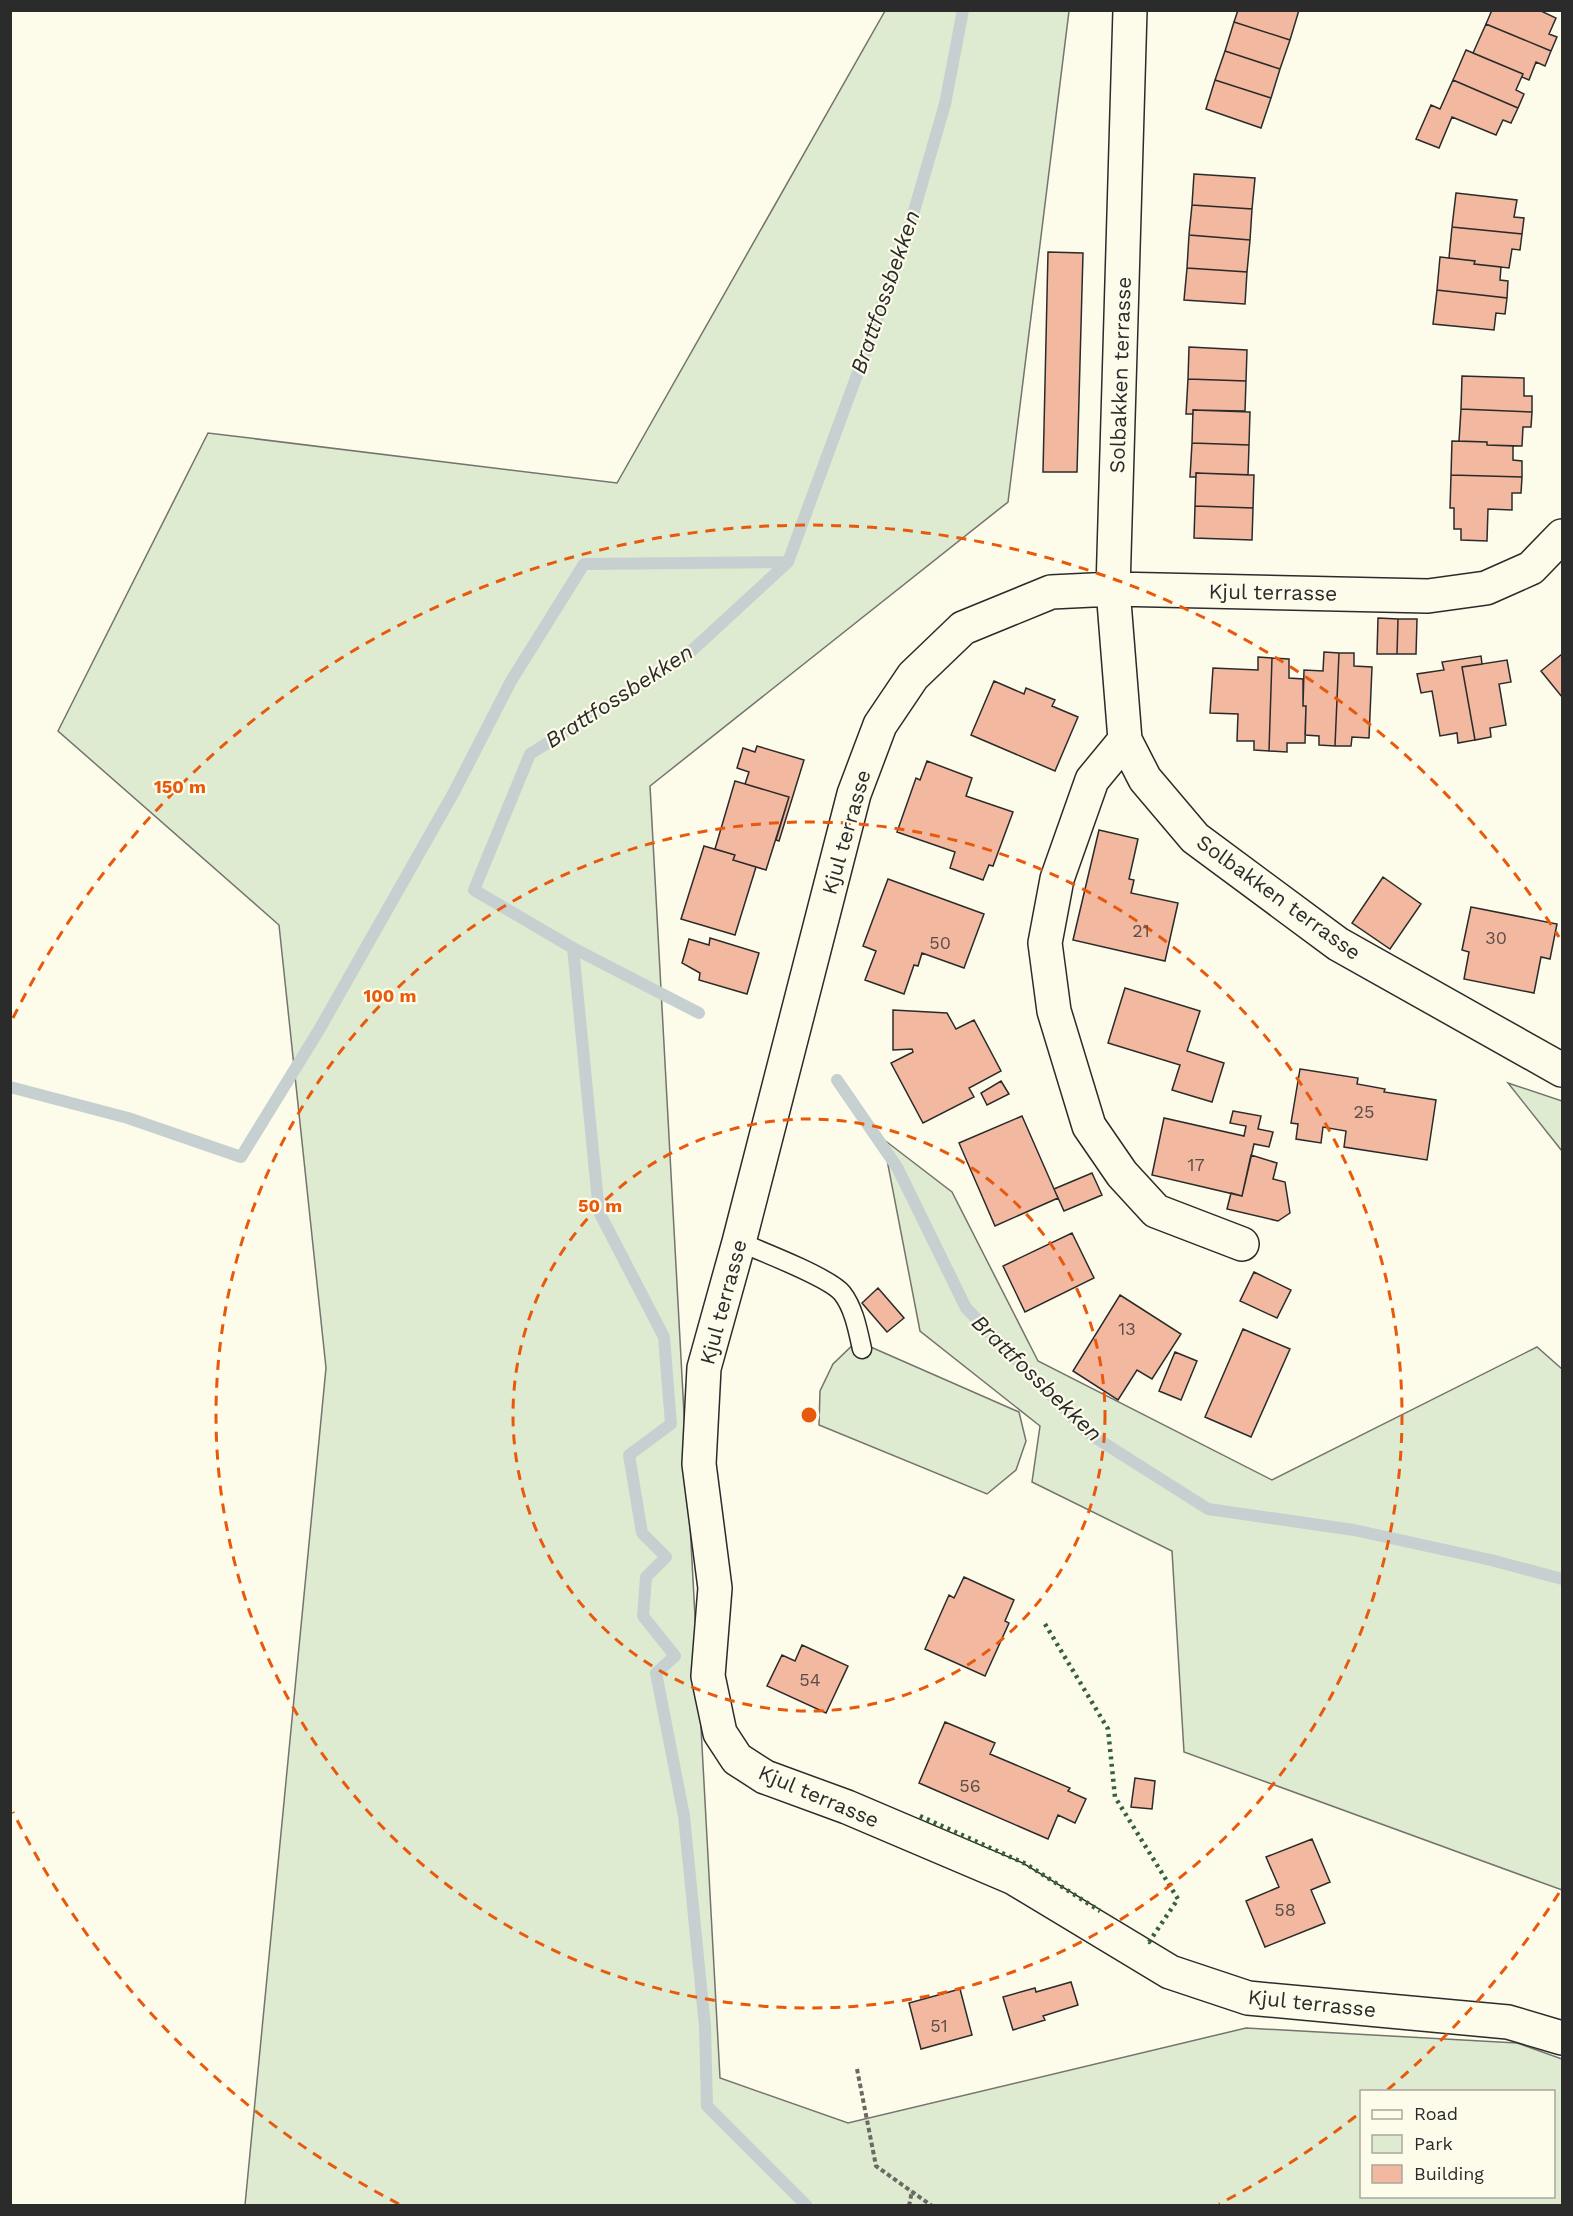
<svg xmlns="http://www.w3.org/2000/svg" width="1573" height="2216" font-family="'Work Sans',sans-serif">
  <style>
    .green { fill: #deebd1; stroke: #74746e; stroke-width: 1.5; fill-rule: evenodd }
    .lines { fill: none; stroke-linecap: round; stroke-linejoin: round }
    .stream { stroke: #c7d0d0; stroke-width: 12 }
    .building { fill: #f2b8a0; stroke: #2b2b2b; stroke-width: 1.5 }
    .lane-casing { stroke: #2b2b2b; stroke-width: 21 }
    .street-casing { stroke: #2b2b2b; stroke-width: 36 }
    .path { stroke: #6a6964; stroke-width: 4; stroke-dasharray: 4.5 3; stroke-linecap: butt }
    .lane { stroke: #fdfbea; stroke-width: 18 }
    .street { stroke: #fdfbea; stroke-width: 33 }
    .hedge { stroke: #34623c; stroke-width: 4.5; stroke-dasharray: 3 4.5; stroke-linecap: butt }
    .ring { fill: none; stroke: #e8590c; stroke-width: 3; stroke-dasharray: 10 8 }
    .labels { text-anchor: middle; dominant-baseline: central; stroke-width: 4.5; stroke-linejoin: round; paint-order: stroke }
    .number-label { font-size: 18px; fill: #5d4e48 }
    .street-label { font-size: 21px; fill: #2b2b2b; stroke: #fdfbea }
    .water-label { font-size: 22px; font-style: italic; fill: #2b2b2b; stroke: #fdfbea }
    .centre { fill: #e8590c; stroke: #fdfbea; stroke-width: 3 }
    .ring-label { font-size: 18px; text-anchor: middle; font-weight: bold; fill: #e8590c; stroke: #fdfbea; stroke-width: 4.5; stroke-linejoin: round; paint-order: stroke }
  </style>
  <rect width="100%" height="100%" fill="#fdfbea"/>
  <path class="green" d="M885,11H1069L1008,502L650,786L720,2078L848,2123L1246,2028L1517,2043L1562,2059V2205H245L326,1368L279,925L58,731L208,433L617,483ZM1362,2092H1554V2196H1362Z
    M1508,1083L1562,1101V1151Z
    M883,1139L952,1192L1038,1361L1272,1480L1537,1347L1562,1369V1890L1184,1752L1172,1551L1032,1482L1040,1426L920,1331Z
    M857,1341L1019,1412L1026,1441L1016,1470L987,1494L819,1425L820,1391L833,1364Z"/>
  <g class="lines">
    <path class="stream" d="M573,948L599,1212L664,1337L671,1424L629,1455L642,1533L666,1557L646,1577L643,1616L675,1656L656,1673L684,1816L705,2027L707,2106L807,2206
      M699,1013L573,948L474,890L530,754L687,655L788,562L871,337L910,225L945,104L963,10
      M837,1080L897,1167L966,1308L1088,1433L1208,1509L1354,1530L1491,1560L1562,1579
      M10,1087L128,1118L241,1157L319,1030L454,792L511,681L584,564L788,562"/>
  </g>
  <path class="building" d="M1238,10H1299L1290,40L1234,22Z
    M1492,10H1539L1556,18L1549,34L1557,37L1551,51L1486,24Z
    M1234,22L1290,40L1280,69L1225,51Z
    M1486,24L1551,51L1545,66L1536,62L1529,80L1522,77L1523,74L1473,53Z
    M1466,50L1523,74L1516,90L1524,94L1518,108L1453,80Z
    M1225,51L1280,69L1271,98L1215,80Z
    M1215,80L1271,98L1261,128L1206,109Z
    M1453,80L1518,108L1511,123L1503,120L1496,135L1452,117L1439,148L1416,139L1431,105L1440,109Z
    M1194,174L1255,178L1252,209L1192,205Z
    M1456,193L1517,200L1514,217L1524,218L1522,234L1452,227Z
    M1192,205L1252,209L1250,240L1189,235Z
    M1452,227L1522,234L1520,250L1512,249L1509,268L1474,264L1475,261L1449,258Z
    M1189,235L1250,240L1247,272L1187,268Z
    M1048,252L1083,253L1077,472H1043Z
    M1440,257L1475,261L1474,264L1501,267L1500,280L1508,281L1507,298L1437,290Z
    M1187,268L1247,272L1245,304L1184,300Z
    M1437,290L1507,298L1505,314L1496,313L1494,330L1433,324Z
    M1189,347L1247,350L1246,381L1188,379Z
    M1462,376L1524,378V396H1532V412L1461,409Z
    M1188,379L1246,381L1245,411L1193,410V414H1186Z
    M1461,409L1532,412L1531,427H1523L1522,446L1487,445V442L1459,441Z
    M1193,410L1250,412L1249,445L1192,443Z
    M1452,441L1487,442V445L1513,446V460L1522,461V477L1451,475Z
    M1192,443L1249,445L1248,475L1196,473V477H1190Z
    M1196,473L1254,475L1253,508L1195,506Z
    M1451,475L1522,477L1521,493H1512V510L1488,509L1487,541L1461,540V529H1454V508H1450Z
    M1195,506L1253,508L1252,540L1194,538Z
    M1378,618L1398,619L1397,654H1377Z
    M1398,619H1417L1416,654H1397Z
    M1324,652L1339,653L1335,746L1319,745V736L1305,735L1306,706H1303L1304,670L1323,671Z
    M1339,653H1354V666L1372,667L1369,738L1352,737L1351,746H1335Z
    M1562,654V697L1541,671Z
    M1481,656L1482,664L1462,667L1475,740L1458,743L1457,733L1440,736L1432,691L1421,693L1417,674L1444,670L1442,662Z
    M1258,657L1272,658L1269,751L1254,750V741H1237L1238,714L1210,713L1213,668L1258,670Z
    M1272,658L1289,659V678L1303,679V706H1306L1305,743H1287V752L1269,751Z
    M1507,660L1511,682L1499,684L1506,725L1490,728L1491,737L1475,740L1462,667Z
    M994,681L1024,694L1026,688L1055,700L1052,706L1078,717L1055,771L971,735Z
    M757,746L804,760L779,841L776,840L789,797L745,784L749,772L737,768L743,748L755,752Z
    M927,761L972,778L966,796L1013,812L993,866L989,865L983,880L950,868L955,852L897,832L916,778L920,780Z
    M735,781L789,797L766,870L733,860L735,855L715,849Z
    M1099,830L1138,839L1129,879L1134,880L1131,893L1178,903L1165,961L1073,940Z
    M704,846L735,855L733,860L756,867L735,935L681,919Z
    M1383,877L1421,904L1390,949L1352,923Z
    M888,879L984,914L964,968L922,953L918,966L914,965L904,994L865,980L876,951L863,946Z
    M1471,907L1557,924L1550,959L1541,957L1534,993L1464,979L1469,952L1462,950Z
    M710,938L759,953L747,994L699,980L700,973L682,963L689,939L709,945Z
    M1125,988L1200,1011L1187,1051L1224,1063L1212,1102L1172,1090L1180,1065L1108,1043Z
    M893,1010L947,1013L956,1029L974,1020L1001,1071L969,1088L974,1097L923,1123L891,1063L913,1052L912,1049L893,1050Z
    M1300,1069L1358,1078L1357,1084L1385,1089L1384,1092L1436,1100L1427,1160L1344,1147L1346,1131L1323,1127L1321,1143L1296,1139L1298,1124L1291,1123Z
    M1001,1081L1009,1094L987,1105L981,1093Z
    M1233,1111L1261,1116L1258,1129L1273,1132L1269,1147L1254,1144L1242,1196L1152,1175L1164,1118L1244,1136L1246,1126L1230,1123Z
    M1022,1116L1058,1198L995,1226L959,1143Z
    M1251,1155L1277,1163L1273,1179L1285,1182L1290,1213L1278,1221L1227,1209L1231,1193L1242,1196Z
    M1092,1173L1102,1195L1064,1211L1054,1189Z
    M1072,1233L1094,1278L1025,1312L1003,1266Z
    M1254,1272L1291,1290L1277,1318L1240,1301Z
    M878,1288L904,1318L887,1332L862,1303Z
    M1120,1295L1181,1334L1152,1379L1137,1370L1118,1400L1073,1371Z
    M1243,1329L1290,1349L1251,1437L1205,1417Z
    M1175,1352L1197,1361L1181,1400L1159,1391Z
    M964,1577L1014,1600L1005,1621L1009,1623L985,1676L925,1649L949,1595L954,1598Z
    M802,1645L848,1666L826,1713L767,1686L782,1655L795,1661Z
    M945,1722L995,1743L990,1754L1070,1788L1068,1791L1086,1799L1075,1823L1058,1815L1048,1839L919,1783Z
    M1135,1778L1155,1781L1152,1809L1131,1807Z
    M1312,1839L1330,1882L1311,1890L1325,1923L1265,1947L1246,1901L1279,1887L1266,1857Z
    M1071,1982L1078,2005L1043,2016L1045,2020L1013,2030L1003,1997L1035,1988L1036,1992Z
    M960,1989L972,2035L921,2049L909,2003Z"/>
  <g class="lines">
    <defs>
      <path id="lane" d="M739,1242C761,1251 830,1278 842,1293C854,1308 858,1331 862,1349"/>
      <path id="street" d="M1130,10L1113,589L1125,740L1145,779L1195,838L1338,944L1562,1070
        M1562,536L1531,568L1486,588L1428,596L1113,589L1051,592L963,628L913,676L880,725L854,794L739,1242L704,1368L699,1464L715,1588L708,1676L720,1733L737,1759L765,1777L847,1807L1014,1878L1170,1972L1248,1998L1508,2022L1562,2038
        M1125,740L1092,780L1057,879L1045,943L1054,1011L1089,1126L1122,1174L1156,1211L1242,1244"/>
    </defs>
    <use href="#lane" class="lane-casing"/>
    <use href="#street" class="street-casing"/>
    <path class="path" d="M857,2069L876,2166L932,2206
      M909,2206L912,2191"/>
    <use href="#lane" class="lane"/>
    <use href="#street" class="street"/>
    <path class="hedge" d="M1045,1624L1108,1729L1115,1797L1178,1899L1149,1942L1145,1940
      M920,1816L1026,1864L1100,1911"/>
  </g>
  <g class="ring">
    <circle cx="809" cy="1415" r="296"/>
    <circle cx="809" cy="1415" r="593"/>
    <path d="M1559 1893A889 889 0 0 1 1386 2091M1356 2116A889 889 0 0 1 1219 2204M399 2204A889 889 0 0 1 13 1812M13 1018A889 889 0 0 1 1559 937"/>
  </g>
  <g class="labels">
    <g class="number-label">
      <text x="1141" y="930">21</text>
      <text x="1496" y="937">30</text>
      <text x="940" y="942">50</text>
      <text x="1364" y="1111">25</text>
      <text x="1196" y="1164">17</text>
      <text x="1127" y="1328">13</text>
      <text x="810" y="1679">54</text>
      <text x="970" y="1785">56</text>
      <text x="1285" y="1909">58</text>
      <text x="939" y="2025">51</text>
    </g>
    <g class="street-label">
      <text transform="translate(1120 375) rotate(-88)">Solbakken terrasse</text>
      <text transform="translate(1273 592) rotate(1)">Kjul terrasse</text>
      <text transform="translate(846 832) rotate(-74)">Kjul terrasse</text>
      <text transform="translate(1279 897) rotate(36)">Solbakken terrasse</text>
      <text transform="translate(723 1302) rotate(-75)">Kjul terrasse</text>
      <text transform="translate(819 1796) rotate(23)">Kjul terrasse</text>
      <text transform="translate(1312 2003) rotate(6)">Kjul terrasse</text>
    </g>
    <g class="water-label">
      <text transform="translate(885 292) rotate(-71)">Brattfossbekken</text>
      <text transform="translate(619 696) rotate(-33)">Brattfossbekken</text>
      <text transform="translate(1037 1378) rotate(44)">Brattfossbekken</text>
    </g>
  </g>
  <circle cx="809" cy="1415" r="9" class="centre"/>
  <g class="ring-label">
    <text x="180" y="793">150 m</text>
    <text x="390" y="1002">100 m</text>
    <text x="600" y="1212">50 m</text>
  </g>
  <rect width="1573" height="2216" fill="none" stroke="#2b2b2b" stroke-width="24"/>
  <rect x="1360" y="2090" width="195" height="108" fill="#fdfbea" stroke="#a9a89e" stroke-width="1.5"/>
  <rect x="1372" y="2110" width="30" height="9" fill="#fdfbea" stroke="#a9a89e" stroke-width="1.5"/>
  <text x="1414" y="2120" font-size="18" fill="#2b2b2b">Road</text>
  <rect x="1372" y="2135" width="30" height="18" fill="#deebd1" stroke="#a9a89e" stroke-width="1.5"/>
  <text x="1414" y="2150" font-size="18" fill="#2b2b2b">Park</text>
  <rect x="1372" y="2165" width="30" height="18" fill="#f2b8a0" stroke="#a9a89e" stroke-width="1.5"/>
  <text x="1414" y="2180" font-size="18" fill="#2b2b2b">Building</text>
</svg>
